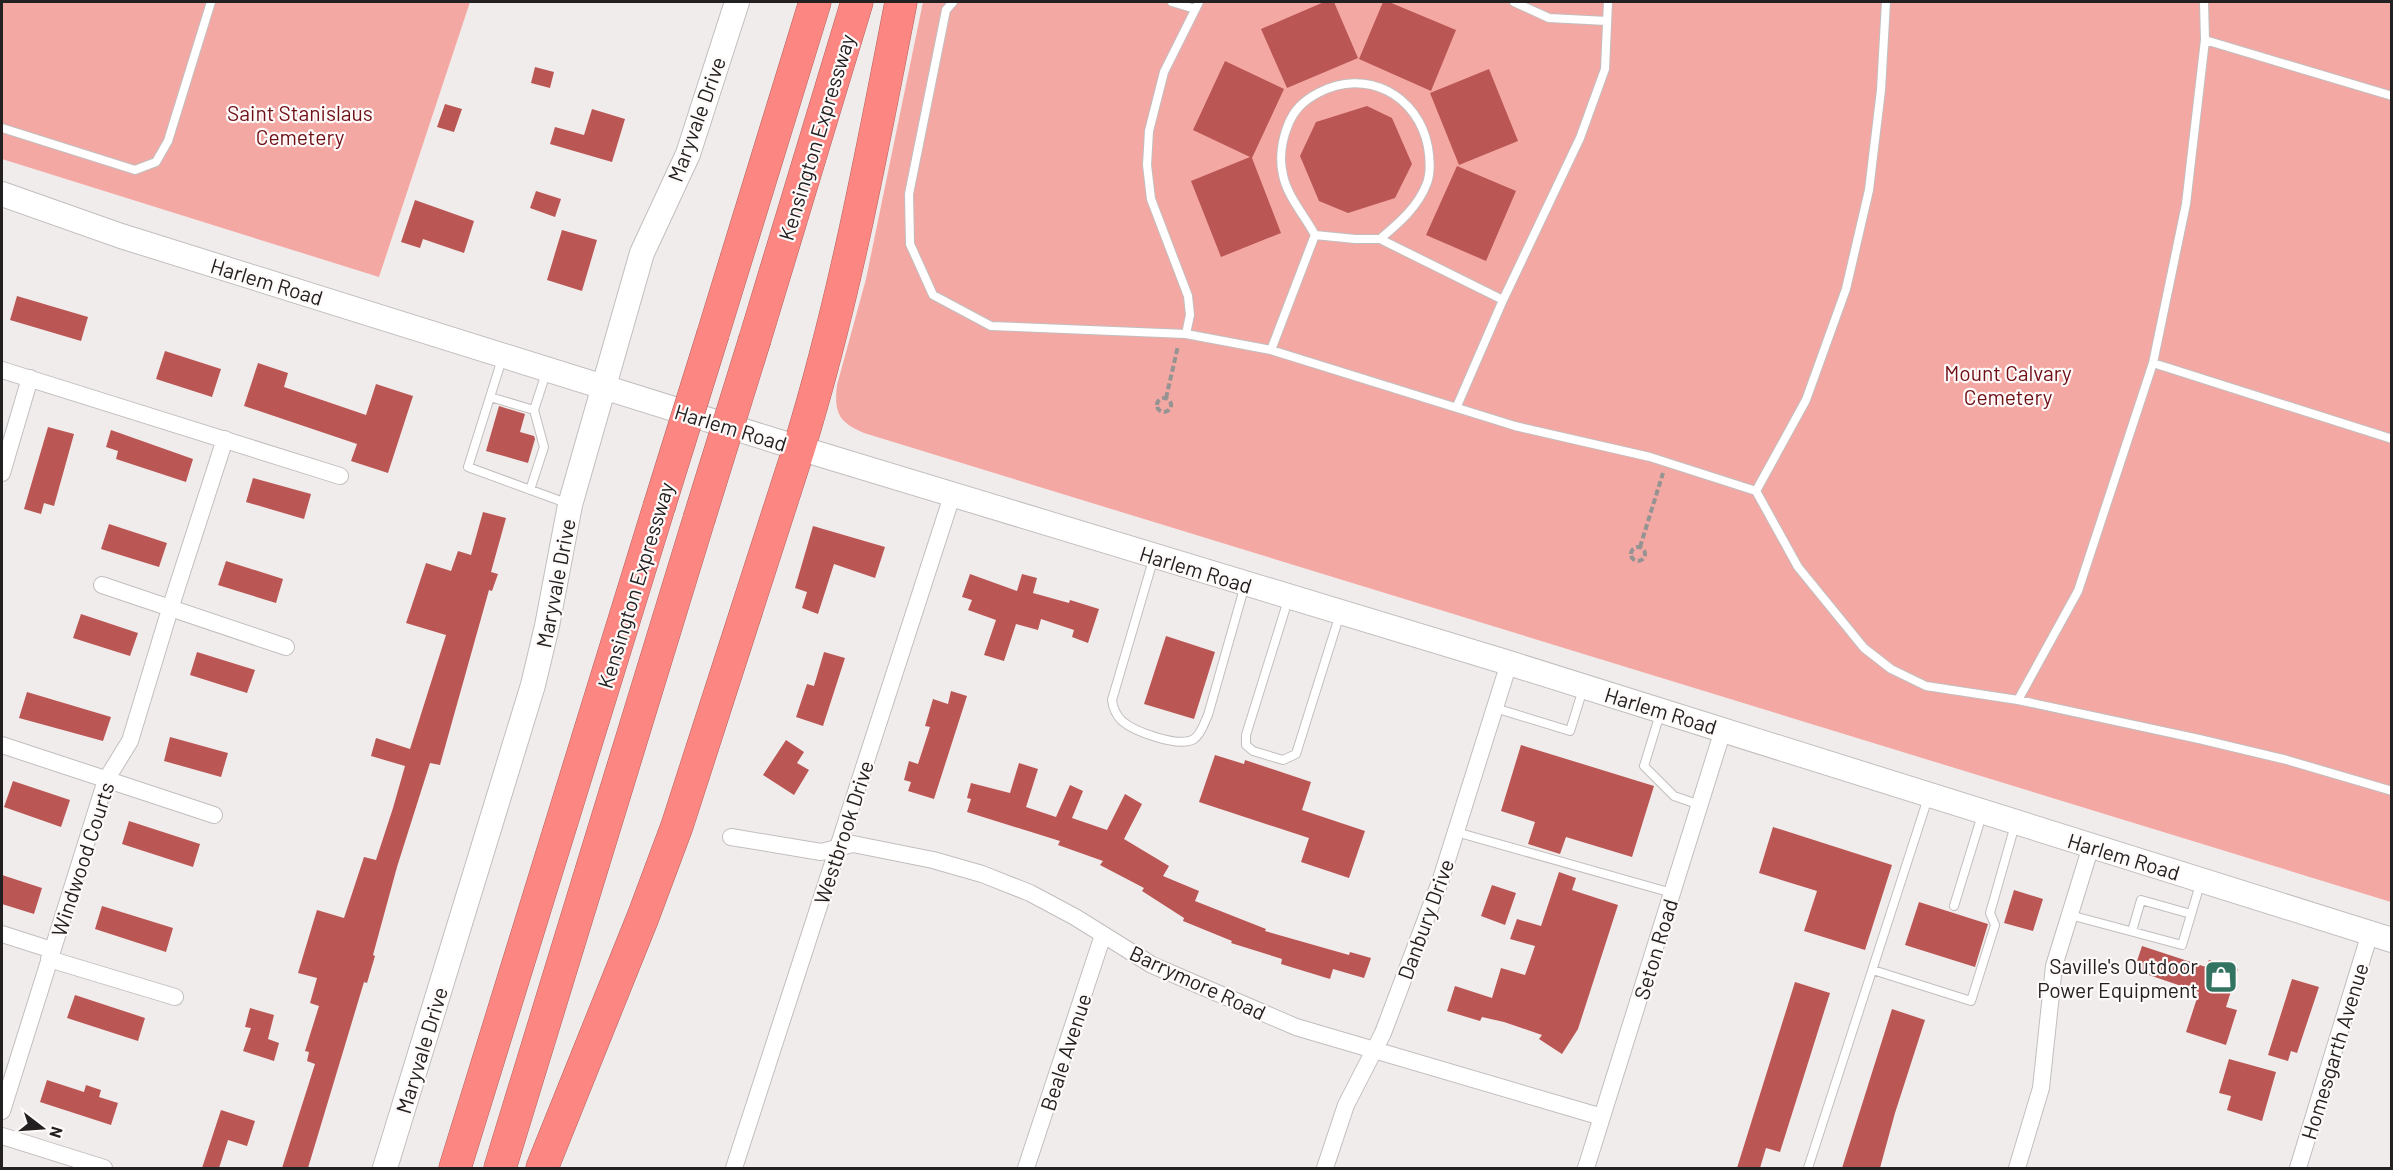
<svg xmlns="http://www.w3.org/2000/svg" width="2393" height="1170" font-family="Barlow,sans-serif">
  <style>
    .green { fill: #f4a8a3 }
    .building { fill: #ba5754 }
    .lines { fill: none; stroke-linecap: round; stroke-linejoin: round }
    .lane-casing { stroke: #c3bebe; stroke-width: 10 }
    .street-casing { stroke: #c3bebe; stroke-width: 18 }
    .secondary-casing { stroke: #c3bebe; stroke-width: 26 }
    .highway-casing { stroke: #b0625f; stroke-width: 33 }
    .path { stroke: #969393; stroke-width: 4; stroke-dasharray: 6 3; stroke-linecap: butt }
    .lane { stroke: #fff; stroke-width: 8 }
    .street { stroke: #fff; stroke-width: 16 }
    .secondary { stroke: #fff; stroke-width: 24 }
    .highway { stroke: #fc8681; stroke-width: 32 }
    .highway-bridge-casing { stroke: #b0625f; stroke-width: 33; stroke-linecap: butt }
    .highway-bridge { stroke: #fc8681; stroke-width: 32 }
    .labels { text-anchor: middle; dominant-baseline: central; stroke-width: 4.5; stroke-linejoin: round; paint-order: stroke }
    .park-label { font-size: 21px; fill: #6f1017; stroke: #fefaf9 }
    .street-label { font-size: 21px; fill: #222020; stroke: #fefaf9 }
    .poi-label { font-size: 21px; fill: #222020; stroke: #fefaf9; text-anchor: end }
  </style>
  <rect width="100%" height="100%" fill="#f1ecec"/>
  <path class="green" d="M2,2H470L379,277L2,159Z
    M923,2H2391V902L864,433C838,422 834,412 837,385L866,279Z"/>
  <path class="building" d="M1324,2H1334L1358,58L1287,88L1261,29Z
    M1383,2H1389L1456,30L1431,91L1359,59Z
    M1225,61L1284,89L1252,158L1281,233L1221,257L1191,181L1250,157L1193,130Z
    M535,67L554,72L550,88L531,83Z
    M1489,69L1518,141L1459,165L1430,93Z
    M445,104L462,109L454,132L437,127Z
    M1367,106L1392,118L1412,164L1395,198L1348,213L1319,201L1300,156L1316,122Z
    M592,109L625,119L612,162L550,144L555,127L584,135Z
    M1457,166L1516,191L1486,261L1426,235Z
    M536,191L561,199L555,217L530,208Z
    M415,200L474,221L464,253L423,239L420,248L401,242Z
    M562,230L597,240L582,291L547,280Z
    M17,296L88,317L81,341L10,320Z
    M165,351L221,369L212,397L156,379Z
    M258,363L288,373L284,387L366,415L376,384L413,396L388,473L351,461L357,444L244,406Z
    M499,406L525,414L520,432L534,436L535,439L528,463L486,451Z
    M48,427L74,434L54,506L44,503L41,514L24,509Z
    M111,430L193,459L186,482L116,459L118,451L106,447Z
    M253,478L311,494L304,519L246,502Z
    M483,512L506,518L491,572L498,574L492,591L489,590L440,765L430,763L397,867L373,955L375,956L367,983L364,982L308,1168H282L315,1064L307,1061L309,1052L305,1051L319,1006L310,1003L317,978L298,973L304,953L317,910L344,918L364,857L376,860L393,808L405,766L371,756L376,738L410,749L446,635L406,623L426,563L451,571L458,551L471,555Z
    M109,524L167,543L159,567L101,549Z
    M813,526L885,547L875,578L834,564L818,614L802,608L807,592L795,588Z
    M226,561L283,579L276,603L218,585Z
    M970,574L1017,591L1022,574L1037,578L1033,593L1069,603L1070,600L1099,609L1088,643L1072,637L1074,630L1041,619L1038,630L1016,624L1004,661L984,655L996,620L968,610L972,600L962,597Z
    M81,614L138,633L130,656L73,638Z
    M1166,636L1215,652L1194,719L1144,704Z
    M197,652L255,670L247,693L190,675Z
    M824,652L845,658L823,726L796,717L807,684L814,686Z
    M951,691L967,696L934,799L908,791L911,782L904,780L909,761L918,764L930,727L925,726L933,699L948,704Z
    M27,692L111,717L103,741L19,718Z
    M170,737L228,753L221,777L164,761Z
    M786,740L804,752L797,763L809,770L794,795L763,775Z
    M1521,745L1654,786L1632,857L1566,837L1560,854L1528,844L1535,822L1501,811Z
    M1215,755L1244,764L1245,760L1311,782L1302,810L1365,831L1349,878L1301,862L1309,838L1199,802Z
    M1019,763L1038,769L1026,807L1056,817L1070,785L1083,791L1072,818L1107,830L1125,794L1142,804L1124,839L1169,866L1163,876L1199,891L1195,901L1266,929L1265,931L1349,955L1350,952L1371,958L1364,978L1333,969L1330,979L1281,964L1282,959L1231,943L1232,941L1183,921L1184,918L1142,891L1144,888L1100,865L1103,861L1058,845L1060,841L967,812L971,799L967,798L971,783L1010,793Z
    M13,781L70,800L61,827L4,807Z
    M129,821L200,844L193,867L122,844Z
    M1773,827L1892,865L1865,950L1804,931L1817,891L1759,873Z
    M1559,872L1576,878L1572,890L1618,905L1578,1029L1562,1054L1539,1039L1542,1035L1504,1022L1482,1017L1480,1021L1447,1011L1455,986L1492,998L1501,968L1525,975L1535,946L1510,939L1517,919L1541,926Z
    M2,875L42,888L34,914L2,904Z
    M1492,885L1516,893L1505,925L1481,916Z
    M2014,890L2043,899L2033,931L2004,923Z
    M1919,902L1988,924L1975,967L1905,945Z
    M102,906L173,928L166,952L95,929Z
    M2142,946L2206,967L2209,960L2238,969L2226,1007L2237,1010L2226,1045L2186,1032L2199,992L2134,970Z
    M2292,979L2319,987L2297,1053L2291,1051L2288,1061L2268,1055Z
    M1795,982L1830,993L1780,1152L1766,1148L1760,1168H1737Z
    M75,995L145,1018L138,1041L67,1018Z
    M250,1008L274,1015L268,1039L279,1043L274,1061L243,1051L251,1028L245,1027Z
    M1892,1009L1925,1020L1895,1113L1880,1168H1842Z
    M2229,1059L2276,1072L2262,1121L2227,1110L2231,1096L2219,1093Z
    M47,1080L84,1092L86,1085L101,1090L99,1097L118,1103L111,1125L40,1102Z
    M221,1110L255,1121L247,1146L228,1140L219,1168H202Z"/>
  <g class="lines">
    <defs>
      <path id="lane" d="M953,2L946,10L909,194L910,244L933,295L991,326L1186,334L1271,350L1515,426L1650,457L1756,491L1798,567L1864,648L1891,669L1926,686L2018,700L2199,739L2287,760L2392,791
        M1172,2L1195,9
        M1514,2L1549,18L1607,21
        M2205,40L2392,96
        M2,128L135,170L156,162L168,141L211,2
        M1315,235C1305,216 1287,196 1283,175C1279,159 1282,140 1288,125C1294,110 1303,101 1318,93C1366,67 1418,95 1428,147C1430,159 1431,172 1427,183C1418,207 1399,223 1380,239
        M1186,334L1190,315L1188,296L1151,199L1147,165L1149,131L1164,72L1199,2
        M1271,350L1315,235L1355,239H1380L1503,300
        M502,359L468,467L569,504
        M2153,363L2392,439
        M490,397L534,410
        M1457,406L1503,300L1580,138L1605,69L1608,2
        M530,490L544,447L534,410L546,373
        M1756,491L1806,400L1846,289L1869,190L1881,90L1886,2
        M1154,557L1112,700C1113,708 1116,715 1122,721C1135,732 1179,748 1194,739C1202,733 1204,723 1208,715L1245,585
        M1289,597L1246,735V745L1253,751L1283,760L1296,754L1340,614
        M2018,700L2078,591L2153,363L2186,204L2205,40L2204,2
        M1495,708L1570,731L1583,689
        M1660,714L1644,766L1674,796L1700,805
        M1456,832L1672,893
        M1954,906L1982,815
        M2070,915L2182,945L2201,881
        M2132,931L2141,900L2191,914
        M1873,970L1971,1001L1995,925L1990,913L2015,825
        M1808,1168L1928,798"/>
      <path id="street" d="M2,370L340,476
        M2,473L30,378
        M102,585L286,647
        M2,745L214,815
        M731,837L821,852L853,844L933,860L982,874L1030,893L1075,917L1152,965L1296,1027L1602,1117
        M2,934L52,950
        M49,959L175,997
        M2,1111L106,780L130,741L170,609L225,439
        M2,1136L104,1168
        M734,1168L952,496
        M1026,1168L1103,935
        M1325,1168L1346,1105L1383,1033L1441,879L1509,663
        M1586,1168L1723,730
        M2017,1168L2041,1088L2054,966L2091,846
        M2298,1168L2370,933"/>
      <path id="secondary" d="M2,194L121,236L776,441L1509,663L2392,940
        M385,1168L533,685L547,626L570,505L642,253L688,154L737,2"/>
      <path id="highway" d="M713,334L815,2
        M755,339L857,2
        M455,1168L659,507
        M500,1168L699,519
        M542,1168L643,917L677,826L799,448C844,302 872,151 901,2"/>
    </defs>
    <use href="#lane" class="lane-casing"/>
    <use href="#street" class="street-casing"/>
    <use href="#secondary" class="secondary-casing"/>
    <use href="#highway" class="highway-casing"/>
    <path class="path" d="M1157 405a7 7 0 1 1 14 0a7 7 0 1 1-14 0Z
      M1166,398L1178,346
      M1631 554a7 7 0 1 1 14 0a7 7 0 1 1-14 0Z
      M1640,547L1663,473"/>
    <use href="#lane" class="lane"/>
    <use href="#street" class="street"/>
    <use href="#secondary" class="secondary"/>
    <use href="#highway" class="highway"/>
    <defs>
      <path id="highway-bridge" d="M659,507L713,334
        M699,519L755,339"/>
    </defs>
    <use href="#highway-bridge" class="highway-bridge-casing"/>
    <use href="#highway-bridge" class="highway-bridge"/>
  </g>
  <defs>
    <symbol id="shop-square" viewBox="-11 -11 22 22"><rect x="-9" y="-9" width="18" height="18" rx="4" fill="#337362" stroke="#fefaf9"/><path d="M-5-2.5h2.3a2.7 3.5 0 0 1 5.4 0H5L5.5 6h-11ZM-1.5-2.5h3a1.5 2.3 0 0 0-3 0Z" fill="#fff"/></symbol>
  </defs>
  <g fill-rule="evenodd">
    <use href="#shop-square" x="2202" y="958" width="38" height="38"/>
  </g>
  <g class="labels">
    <g class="park-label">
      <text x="300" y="112">Saint Stanislaus<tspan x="300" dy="24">Cemetery</tspan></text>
      <text x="2008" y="372">Mount Calvary<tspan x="2008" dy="24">Cemetery</tspan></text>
    </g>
    <g class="street-label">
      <text transform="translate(696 119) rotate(-70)">Maryvale Drive</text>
      <text transform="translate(816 137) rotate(-73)">Kensington Expressway</text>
      <text transform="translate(267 281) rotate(17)">Harlem Road</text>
      <text transform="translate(731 427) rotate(17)">Harlem Road</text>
      <text transform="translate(1196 569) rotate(17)">Harlem Road</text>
      <text transform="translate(555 583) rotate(-79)">Maryvale Drive</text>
      <text transform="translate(635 585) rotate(-73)">Kensington Expressway</text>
      <text transform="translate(1661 710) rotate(17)">Harlem Road</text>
      <text transform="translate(843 832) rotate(-72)">Westbrook Drive</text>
      <text transform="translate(2124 856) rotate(17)">Harlem Road</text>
      <text transform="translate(82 859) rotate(-72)">Windwood Courts</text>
      <text transform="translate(1425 919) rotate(-70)">Danbury Drive</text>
      <text transform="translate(1655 949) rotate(-73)">Seton Road</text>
      <text transform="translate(1198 982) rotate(25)">Barrymore Road</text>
      <text transform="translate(421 1050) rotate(-73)">Maryvale Drive</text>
      <text transform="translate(2334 1051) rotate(-73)">Homesgarth Avenue</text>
      <text transform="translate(1065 1052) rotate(-72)">Beale Avenue</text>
    </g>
    <g class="poi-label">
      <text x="2198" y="965">Saville's Outdoor<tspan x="2198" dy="24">Power Equipment</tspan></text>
    </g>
  </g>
  <rect width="2393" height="1170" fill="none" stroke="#222020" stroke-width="6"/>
  <g transform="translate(42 1128) rotate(107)" stroke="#fefaf9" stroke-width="4.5" paint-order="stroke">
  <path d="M0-4.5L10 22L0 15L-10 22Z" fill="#222020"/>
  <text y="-9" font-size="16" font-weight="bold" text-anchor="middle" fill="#222020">N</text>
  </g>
</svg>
